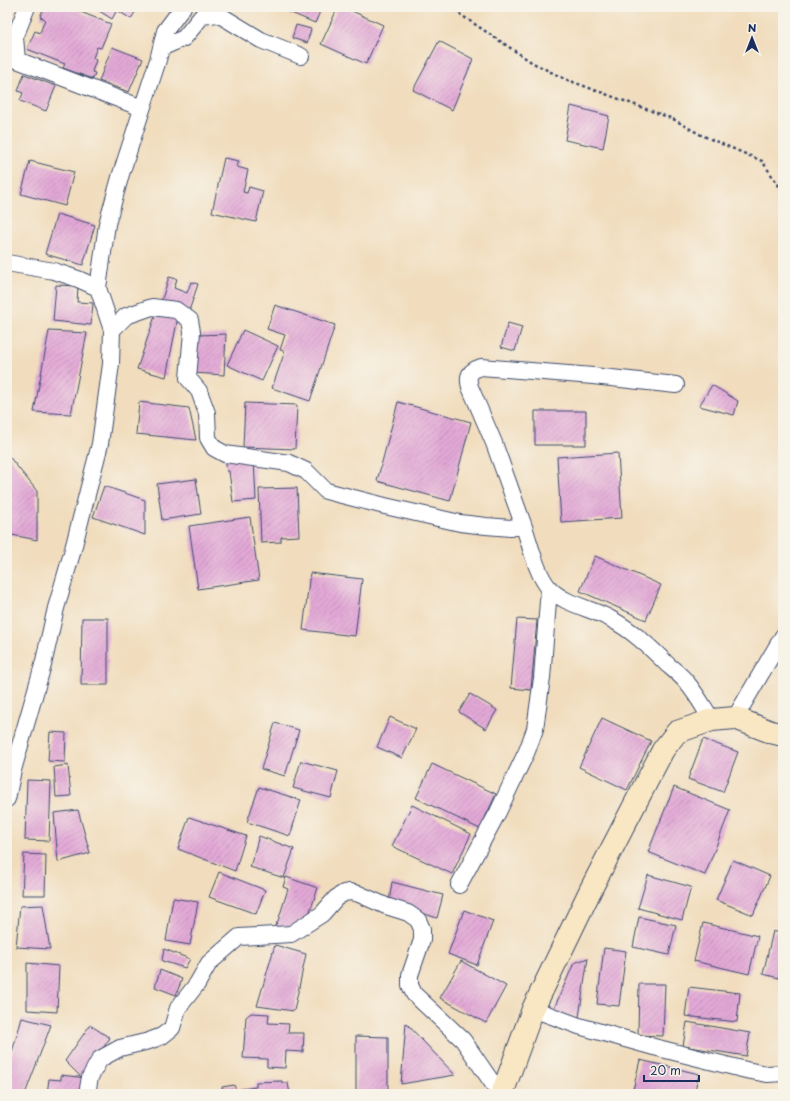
<svg xmlns="http://www.w3.org/2000/svg" width="790" height="1101" font-family="'Playpen Sans',sans-serif">
  <style>
    .building { fill: url(#building-hatch) }
    .lines { fill: none; stroke-linecap: round; stroke-linejoin: round }
    .minor-casing { stroke: #3b496c; stroke-width: 18 }
    .secondary-casing { stroke: #3b496c; stroke-width: 24 }
    .path { stroke: #3b496c; stroke-width: 2.5; stroke-dasharray: 3 3; stroke-linecap: butt }
    .minor { stroke: #fff; stroke-width: 16 }
    .secondary { stroke: #f9e7c3; stroke-width: 22 }
  </style>
  <defs>
    <pattern id="building-hatch" width="6" height="6" patternUnits="userSpaceOnUse"><rect width="6" height="6" fill="#e3a9d7"/><path d="M-1 1l2-2M0 6l6-6M5 7l2-2" fill="none" stroke="#b78ab2"/></pattern>
  </defs>
  <rect width="100%" height="100%" fill="#f7f3e8"/>
  <filter id="ink" filterUnits="userSpaceOnUse"><feTurbulence type="fractalNoise" baseFrequency=".025" numOctaves="2"/><feDisplacementMap in="SourceGraphic" scale="8" xChannelSelector="R" yChannelSelector="G"/><feConvolveMatrix kernelMatrix="1 2 1 2 8 2 1 2 1" color-interpolation-filters="sRGB"/></filter>
  <filter id="wash" filterUnits="userSpaceOnUse"><feTurbulence type="fractalNoise" baseFrequency=".012" numOctaves="4" result="noise"/><feDisplacementMap in="SourceGraphic" scale="16" xChannelSelector="R" yChannelSelector="G"/><feGaussianBlur stdDeviation="0.9" result="paint"/><feColorMatrix in="noise" values="0 0 0 0 0 0 0 0 0 0 0 0 0 0 0 0 0 1.4 0 .05"/><feComposite in="paint" operator="in"/></filter>
  <g filter="url(#wash)">
    <rect width="100%" height="100%" fill="#f1ddbd"/>
    <g id="blocks">
      <path class="building" d="M44,7H68L111,24L101,48L97,47L93,58L96,60L92,72L95,73L93,79L63,68L65,64L27,49L35,31L40,33L45,19L40,17Z
        M93,7H138L131,19L117,10L112,19Z
        M277,7H322L315,23Z
        M338,7H343L383,25L366,64L321,44Z
        M296,25L311,29L307,43L292,38Z
        M439,41L473,59L452,110L413,90Z
        M112,47L143,59L129,92L99,81Z
        M24,74L56,86L46,111L20,101L23,93L18,91Z
        M571,106L609,116L603,148L565,140Z
        M224,158L239,161L237,167L248,170L243,192L247,193L249,187L263,191L256,222L212,212Z
        M30,161L74,172L65,206L21,194Z
        M57,214L95,225L83,265L45,254Z
        M169,277L177,279L174,288L187,293L191,282L198,284L189,311L161,302Z
        M56,285L78,286L77,302L93,303L91,325L53,321Z
        M275,305L335,325L310,401L272,388L285,351L280,350L285,335L267,329Z
        M155,316L178,317L166,377L137,369Z
        M508,323L522,327L515,351L501,347Z
        M243,330L278,346L262,381L227,365Z
        M49,331L87,333L71,414L34,412Z
        M226,334L224,375L194,373L198,335Z
        M712,385L738,401L734,415L699,406Z
        M139,402L189,408L196,440L136,434Z
        M398,402L471,422L450,501L377,481Z
        M245,403L297,405L295,449L243,447Z
        M535,411H586V445H535Z
        M618,453L622,518L561,522L557,457Z
        M7,454L37,491V540L7,534Z
        M225,459H254L256,500L233,502L229,471H227Z
        M196,479L201,514L162,520L157,484Z
        M104,486L145,500V535L93,517Z
        M297,488L299,536L281,537V542L261,543L259,489Z
        M250,517L259,580L198,589L189,526Z
        M595,556L661,585L646,620L580,591Z
        M310,573L362,579L355,636L303,630Z
        M82,618H108V685H81Z
        M517,619L537,620L531,690L511,688Z
        M470,694L497,710L486,729L459,712Z
        M390,717L416,729L402,758L377,747Z
        M602,718L651,741L627,790L579,767Z
        M275,723L299,730L285,776L261,769Z
        M50,732L66,733L65,762L48,761Z
        M703,739L738,752L723,792L688,779Z
        M301,761L338,771L331,798L293,788Z
        M432,764L496,794L480,829L416,798Z
        M68,765L71,796L56,797L54,767Z
        M27,780L51,781L49,841L25,840Z
        M259,787L301,800L290,836L247,822Z
        M674,787L730,810L705,875L648,852Z
        M412,805L471,834L452,874L392,846Z
        M78,810L90,853L58,862L54,813Z
        M189,817L246,836L235,871L178,849Z
        M259,836L294,849L284,878L250,867Z
        M24,854L46,855L45,895H22Z
        M733,860L770,876L753,915L716,900Z
        M219,872L265,890L256,914L209,897Z
        M648,875L691,887L682,920L638,908Z
        M286,877L318,888L308,917L290,927L272,931L278,921L288,889L283,887Z
        M392,882L443,895L437,918L389,902Z
        M173,898L198,902L190,945L166,941Z
        M43,905L50,949L16,947L20,906Z
        M464,910L493,921L477,965L448,954Z
        M639,917L676,925L669,955L633,947Z
        M703,923L758,936L749,974L694,961Z
        M773,931L783,934V979L763,974Z
        M275,945L306,954L294,1011L257,1006Z
        M604,948L626,951L619,1006L597,1004Z
        M164,949L190,959L185,968L162,961Z
        M588,958L579,1017L552,1013L574,963Z
        M461,961L506,986L486,1023L440,998Z
        M27,963L59,966L57,1012L27,1010Z
        M160,970L182,979L176,995L155,987Z
        M639,984H665L663,1036L638,1035Z
        M689,987L740,993L737,1022L685,1016Z
        M251,1013L269,1014L268,1023L289,1024L288,1033H304L303,1052L286,1051L285,1068L267,1067V1059L243,1058L246,1017Z
        M22,1018L51,1025L25,1094H14L7,1092V1069Z
        M687,1022L750,1033L746,1056L683,1046Z
        M406,1023L455,1075L401,1084Z
        M90,1025L110,1038L82,1078L65,1061Z
        M356,1036L388,1037V1094H356Z
        M640,1060L699,1074L694,1094H632Z
        M61,1075L86,1078L84,1094H47L49,1079L61,1080Z
        M282,1081V1083H288L290,1094H223L222,1087L234,1085L236,1090L242,1089L256,1087V1082Z"/>
    </g>
  </g>
  <g filter="url(#ink)">
    <use href="#blocks" fill-opacity="0" stroke="#3b496c" stroke-width="1"/>
    <g class="lines">
      <defs>
        <path id="minor" d="M27,7L15,37L17,60L142,108
          M161,48L184,38L202,16L218,14L261,40L301,56
          M7,263L54,271L78,279L98,288L112,330L111,364L100,444L72,553L56,608L43,665L13,770L7,799
          M98,288L107,224L121,174L158,60L165,31L183,7
          M112,330L126,316L152,307L176,310L190,320L192,332L188,378L199,391L207,413L208,438L214,448L225,454L289,463L306,471L326,491L385,506L460,523L486,526L511,528L523,524C530,543 536,573 549,588C563,604 591,608 609,618C632,630 650,647 668,665C675,671 683,677 688,684C697,695 704,708 712,720
          M523,524L494,443L470,387C467,376 469,371 481,367L593,376L676,385
          M735,718L783,636
          M459,885L498,812L527,751L535,729L542,678L549,589
          M533,1009L579,1026L654,1047L746,1070L767,1074L783,1073
          M87,1094L90,1077L100,1059L120,1048L149,1041L162,1036L172,1028L178,1008L197,984L209,963L239,937L291,934L322,914L336,898L344,893L350,892L359,894L386,906L408,913L418,920L422,929V940L410,975V985L414,994L463,1040L500,1094"/>
        <path id="secondary" d="M502,1094L533,1009L592,887L663,750L677,732L712,720L735,718L771,732L783,735"/>
      </defs>
      <use href="#minor" class="minor-casing"/>
      <use href="#secondary" class="secondary-casing"/>
      <path class="path" d="M449,7L533,63L565,79L673,119L701,135L762,161L779,186L783,188"/>
      <use href="#minor" class="minor"/>
      <use href="#secondary" class="secondary"/>
    </g>
  </g>
  <rect width="790" height="1101" fill="none" stroke="#f7f3e8" stroke-width="24"/>
  <g transform="translate(752 38)" stroke="#f7f3e8" stroke-width="3" paint-order="stroke">
  <path d="M0-3L7 15L0 10L-7 15Z" fill="#1b2f5e"/>
  <text y="-6" font-size="11" font-weight="bold" text-anchor="middle" fill="#1b2f5e">N</text>
  </g>
  <path d="M644 1075v6h55v-6" fill="none" stroke="#1b2f5e" stroke-width="2"/>
  <text x="650" y="1075" font-size="12" fill="#1b2f5e" stroke="#f7f3e8" stroke-width="3" paint-order="stroke">20 m</text>
</svg>
